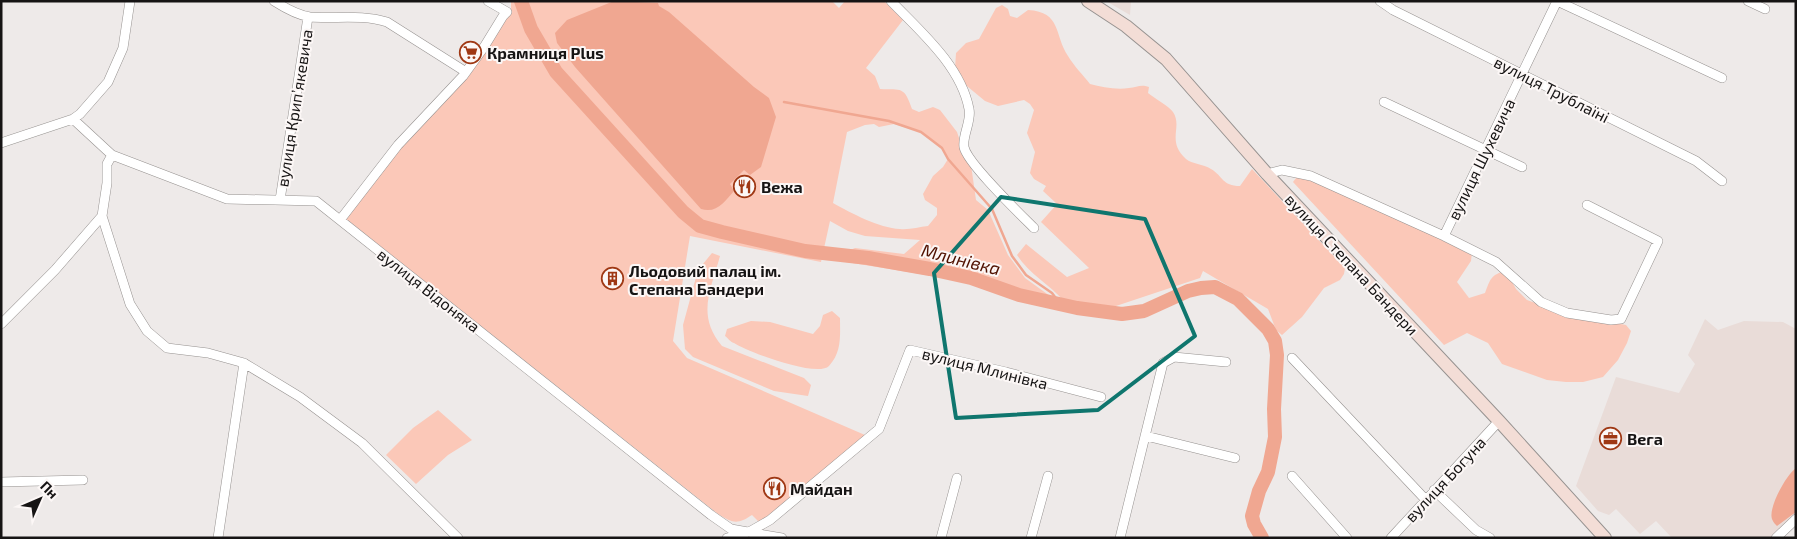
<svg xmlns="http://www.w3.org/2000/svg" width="1797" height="539" font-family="'Exo 2',sans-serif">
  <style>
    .built { fill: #e9dcd8 }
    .green { fill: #fbc8b8; fill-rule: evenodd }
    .water { fill: #f0a791 }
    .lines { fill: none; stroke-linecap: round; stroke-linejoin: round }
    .stream { stroke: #f0a791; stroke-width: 2.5 }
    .river { stroke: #f0a791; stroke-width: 14 }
    .minor-casing { stroke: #969290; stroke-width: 10 }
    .secondary-casing { stroke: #969290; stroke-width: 14 }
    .minor { stroke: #fff; stroke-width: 9 }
    .secondary { stroke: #f3ddd6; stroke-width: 12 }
    .marked { fill: none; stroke: #0f766e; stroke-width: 4; stroke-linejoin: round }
    .labels { text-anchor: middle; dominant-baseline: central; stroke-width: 4; stroke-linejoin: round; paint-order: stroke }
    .poi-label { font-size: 16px; font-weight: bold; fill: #161414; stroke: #fcf7f6; text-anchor: start }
    .street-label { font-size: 16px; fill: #161414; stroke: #fcf7f6 }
    .water-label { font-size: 18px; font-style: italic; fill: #501100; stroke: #fcf7f6 }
  </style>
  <rect width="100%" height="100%" fill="#eeeae9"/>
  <path class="built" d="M1106,1H1131L1130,15Z
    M1705,319L1718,330L1744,321L1783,322L1796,329V524L1780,538H1672L1656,521L1640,534L1616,509L1609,515L1598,511L1576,486L1616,377L1679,393L1695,364L1688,355Z"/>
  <path class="green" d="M511,1H832L839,8L845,1H884L903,20L866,68L875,76L880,89C902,90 904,86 912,109L919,112L933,107L940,110L957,132L962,147L971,165L976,200L988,210L1008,255L1025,278L1050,296L1051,298L1018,291L980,275L970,282L846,262L848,251L855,248L904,254L920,240L865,236L848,231L830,221L821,262L690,236L673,341L687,358L865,435L771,517L760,523L752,515C737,525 733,523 718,514L346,219L402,145L471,72L511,12ZM874,124L879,127L894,124L921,132L942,149L948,159L943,167L933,176L923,194L925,200L937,208V215L928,226C919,227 909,230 900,229C879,228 851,213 833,203L847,132L865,125Z
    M1002,5L1008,9L1010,16L1017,18L1028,10C1062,12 1054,35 1068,56C1074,66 1083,75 1090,84C1102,87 1116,90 1129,88C1137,87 1141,84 1149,87L1148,93C1154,98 1169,106 1173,112C1183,127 1166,141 1186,159C1192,164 1203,164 1211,169C1223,176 1222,186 1240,186L1252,169L1345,268L1344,274L1340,280L1324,288L1302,317L1282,335L1276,330L1268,309L1203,271L1200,278L1113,307L1064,301C1049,284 1029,274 1017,255L1026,244L1067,277L1089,268L1041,222L1057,204L1043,191L1046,186L1034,179L1030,173L1035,152L1027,133L1034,110L1030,104L1024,100L998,106L985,101L962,82L955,69L956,53L966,43L979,39L996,8Z
    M1299,174L1472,252L1471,261L1457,282L1469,298L1485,293C1490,280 1491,274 1506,271L1516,289L1527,300L1563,313L1626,325L1631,331L1627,343L1618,360L1603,377L1583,382H1566L1547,380L1502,364L1488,343L1467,333L1444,345L1293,182Z
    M712,253L720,256C711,290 696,315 722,346L804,378L811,385L808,396L774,391L693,357L685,349L683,325L698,270Z
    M832,311L840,318C840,336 842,352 829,366C817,378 748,352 734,343C730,342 728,338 725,336L727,329L751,321L770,322L813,334L820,326L823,315Z
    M438,410L472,440L448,455L416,484L386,455L413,428Z"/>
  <path class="water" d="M614,1L658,3L659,6L669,12L754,87L769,98L776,117L761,167L750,175L744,170L730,184L734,191C725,201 717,214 701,209L575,67L557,43L555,33L567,20Z
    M1796,468V512L1777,526C1775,524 1773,522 1772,519C1768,508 1786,475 1796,468Z"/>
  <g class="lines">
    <path class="stream" d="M784,102L889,121L921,132L942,148L948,159L992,209L1012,256L1026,275L1052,293L1061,305"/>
    <path class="river" d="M521,1L531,29L556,72L683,212L700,226L722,232L805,251L868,258L930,269L971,278L1019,295L1077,308L1122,314L1144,311L1188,291L1201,288L1215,287L1238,299L1268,329L1275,341L1277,355L1274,409L1275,437L1268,472L1259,491L1252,516L1254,524L1262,538"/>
    <defs>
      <path id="minor" d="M274,1C285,8 297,15 310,17C336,19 361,14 387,22L466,72
        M891,1C920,31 961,66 969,109C972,120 962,136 964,147C967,163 1020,214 1034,228
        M1380,1L1393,10L1696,161L1722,181
        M1557,1L1722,78
        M1748,1L1765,9
        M1384,102L1522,167
        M73,119L112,155L227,199L316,201L711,515L731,529L782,538
        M1,143L73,119L80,114L108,82L123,48L130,1
        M112,155L107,164V183L102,216L130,304L147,331L167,348L208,353L244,363L300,397L362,443L458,538
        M1267,174L1282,170L1311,176L1444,236L1496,262L1541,302L1567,313L1611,320L1621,319L1658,241L1587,205
        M280,200L308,17
        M340,220L398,145L463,76L484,47L503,16L507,12L488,1
        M1444,236L1557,1
        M1,324L55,270L102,216
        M1292,358L1425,499
        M1146,436L1235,458
        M1292,476L1347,538
        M1,482L83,480
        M1434,490L1476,530L1490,538
        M218,538L244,363
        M727,538L749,532L770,520L879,429L910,350L1006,372L1101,397
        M941,538L957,478
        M1031,538L1048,476
        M1120,538L1163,363L1174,357L1226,362
        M1391,538L1499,421
        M1776,538L1796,519"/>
      <path id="secondary" d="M1088,1L1126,26L1166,59L1267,174L1499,421L1605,538"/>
    </defs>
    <use href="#minor" class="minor-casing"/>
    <use href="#secondary" class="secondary-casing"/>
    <use href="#minor" class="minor"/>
    <use href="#secondary" class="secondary"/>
  </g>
  <path class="marked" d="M1001,197L1145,219L1195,336L1098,410L956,418L934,273Z"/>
  <defs>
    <symbol id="supermarket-ring" viewBox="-11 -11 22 22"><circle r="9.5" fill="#fcf7f6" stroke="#9f3814" stroke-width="1.5"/><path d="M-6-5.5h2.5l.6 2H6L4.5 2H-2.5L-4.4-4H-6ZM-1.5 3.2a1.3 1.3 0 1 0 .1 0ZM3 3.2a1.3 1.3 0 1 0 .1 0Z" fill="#9f3814"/></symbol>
    <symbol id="restaurant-ring" viewBox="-11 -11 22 22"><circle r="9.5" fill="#fcf7f6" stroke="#9f3814" stroke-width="1.5"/><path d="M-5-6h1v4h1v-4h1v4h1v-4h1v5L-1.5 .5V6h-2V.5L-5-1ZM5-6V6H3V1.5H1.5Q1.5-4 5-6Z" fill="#9f3814"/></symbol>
    <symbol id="building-ring" viewBox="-11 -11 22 22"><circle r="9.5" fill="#fcf7f6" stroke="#9f3814" stroke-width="1.5"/><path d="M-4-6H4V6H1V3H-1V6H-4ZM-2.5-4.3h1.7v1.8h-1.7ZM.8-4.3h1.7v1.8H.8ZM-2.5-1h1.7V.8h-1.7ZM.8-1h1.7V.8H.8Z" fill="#9f3814"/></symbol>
    <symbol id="office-ring" viewBox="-11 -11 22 22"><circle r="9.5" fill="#fcf7f6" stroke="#9f3814" stroke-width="1.5"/><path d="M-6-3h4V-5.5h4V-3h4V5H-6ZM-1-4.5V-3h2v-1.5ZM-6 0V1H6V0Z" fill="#9f3814"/></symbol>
  </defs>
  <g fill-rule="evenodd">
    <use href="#supermarket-ring" x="458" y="40" width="25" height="25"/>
    <use href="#restaurant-ring" x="732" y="174" width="25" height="25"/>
    <use href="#building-ring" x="600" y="266" width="25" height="25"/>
    <use href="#office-ring" x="1598" y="426" width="25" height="25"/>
    <use href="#restaurant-ring" x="762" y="476" width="25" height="25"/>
  </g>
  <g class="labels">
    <g class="poi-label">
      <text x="487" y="52">Крамниця Plus</text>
      <text x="761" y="186">Вежа</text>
      <text x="629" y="270">Льодовий палац ім.<tspan x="629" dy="18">Степана Бандери</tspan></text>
      <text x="1627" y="438">Вега</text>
      <text x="790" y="488">Майдан</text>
    </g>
    <g class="street-label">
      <text transform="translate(1552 89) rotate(27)">вулиця Трублаїні</text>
      <text transform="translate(294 108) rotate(-81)">вулиця Крипʼякевича</text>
      <text transform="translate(1481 159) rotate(-64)">вулиця Шухевича</text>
      <text transform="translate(1352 264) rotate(47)">вулиця Степана Бандери</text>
      <text transform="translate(429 290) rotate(38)">вулиця Відоняка</text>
      <text transform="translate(985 368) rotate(14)">вулиця Млинівка</text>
      <text transform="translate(1445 479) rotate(-47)">вулиця Богуна</text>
    </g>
    <g class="water-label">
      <text transform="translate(961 259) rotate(14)">Млинівка</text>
    </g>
  </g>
  <rect width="1797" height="539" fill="none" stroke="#161414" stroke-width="5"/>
  <g transform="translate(40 499) rotate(45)" stroke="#fcf7f6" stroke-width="4" paint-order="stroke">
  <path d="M0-4L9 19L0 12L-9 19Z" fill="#161414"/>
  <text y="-8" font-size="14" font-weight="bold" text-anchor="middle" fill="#161414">Пн</text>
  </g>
</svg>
